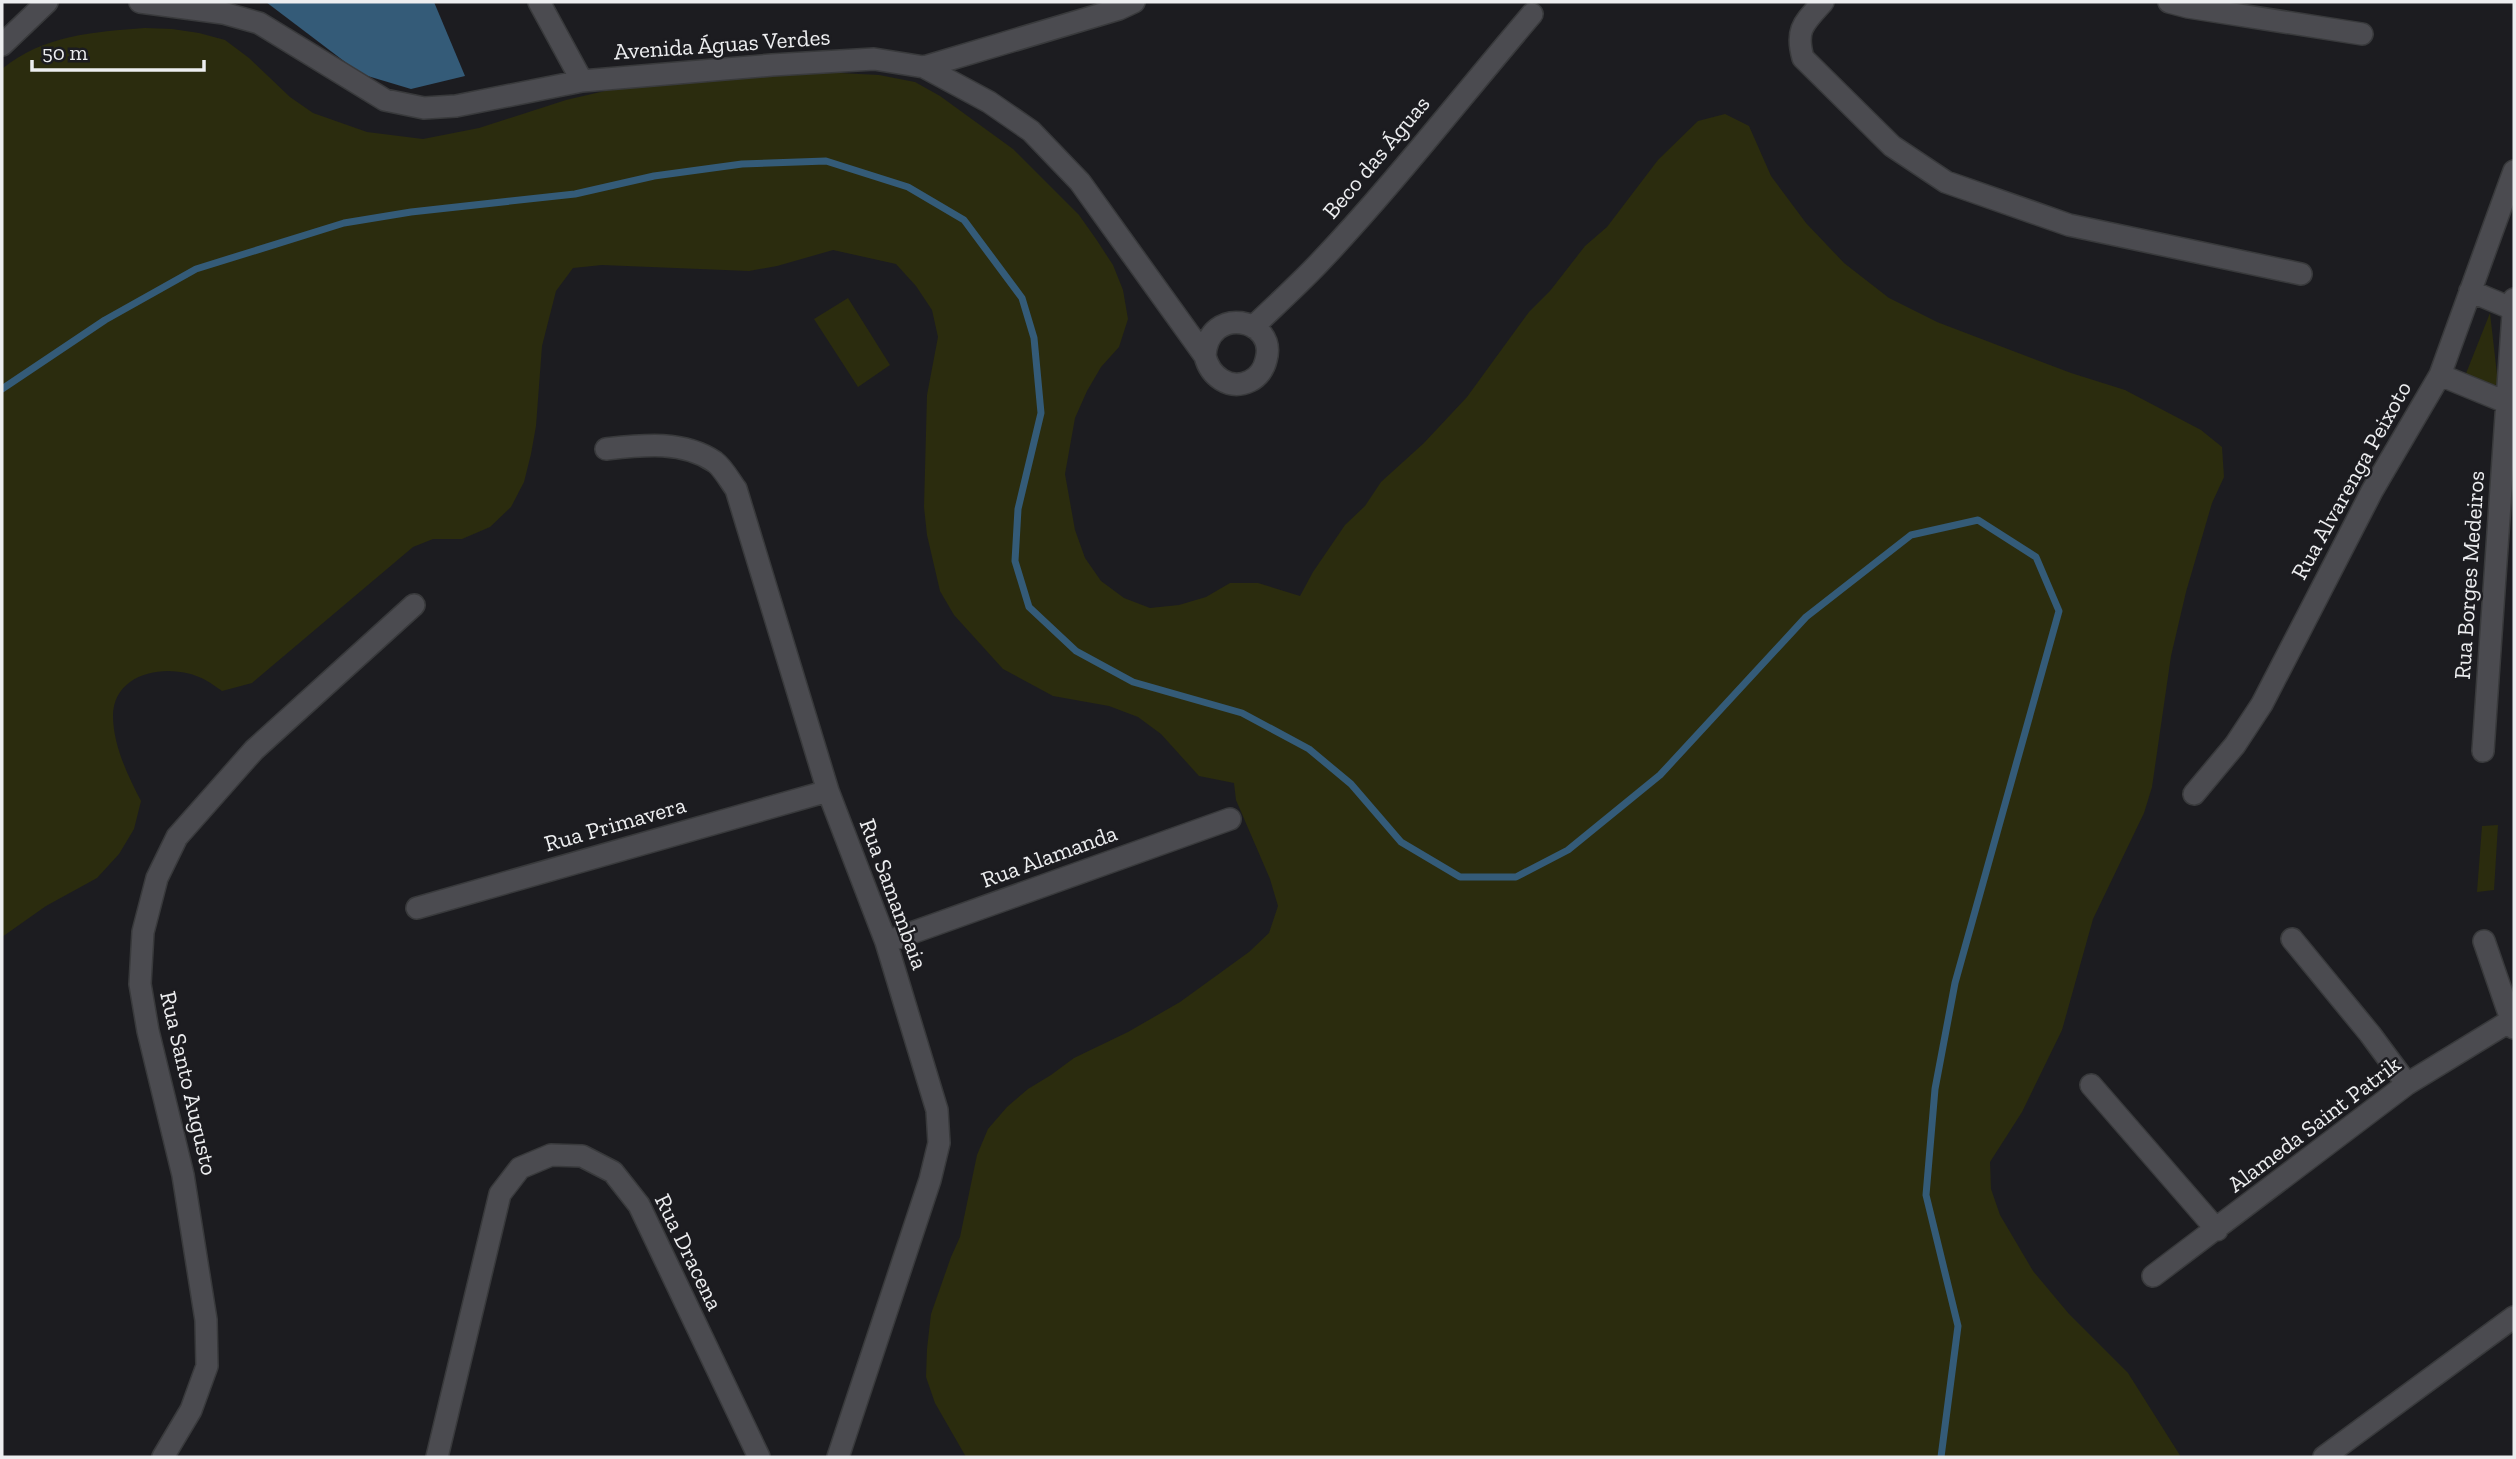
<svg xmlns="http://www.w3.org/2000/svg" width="2516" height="1459" font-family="'Zilla Slab',serif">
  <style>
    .green { fill: #2b2c0e }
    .water { fill: #345b78 }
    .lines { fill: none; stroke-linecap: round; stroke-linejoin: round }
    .stream { stroke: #345b78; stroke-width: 7 }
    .street-casing { stroke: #393a3c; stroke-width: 24 }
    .street { stroke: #4b4b50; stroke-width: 21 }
    .labels { text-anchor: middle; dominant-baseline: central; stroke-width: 5; stroke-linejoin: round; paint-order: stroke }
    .street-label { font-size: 23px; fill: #edeef0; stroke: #1c1c20 }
  </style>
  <rect width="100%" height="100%" fill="#1c1c20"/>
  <path class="green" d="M145,28L172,29L199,33L225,40L249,58L290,97L313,113L367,132L423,139L479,128L566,100L622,87L820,72L879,75L915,82L940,96L1013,149L1079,215L1096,239L1113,265L1123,290L1128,319L1119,347L1101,367L1087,391L1075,418L1065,474L1075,530L1085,558L1101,581L1124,598L1150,608L1179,605L1206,597L1230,583H1258L1300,596L1313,572L1345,525L1365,506L1381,482L1424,443L1467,397L1529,312L1550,291L1585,246L1607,227L1658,160L1698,121L1725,114L1749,126L1771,176L1806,223L1844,263L1889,298L1937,322L2071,373L2125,390L2201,430L2222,447L2224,477L2212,503L2186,592L2171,656L2152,787L2144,813L2093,919L2062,1030L2022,1112L1990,1162L1991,1189L2000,1215L2033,1271L2069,1314L2128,1373L2181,1457H966L935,1403L926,1377L927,1349L931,1314L951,1257L960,1237L977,1155L988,1129L1007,1107L1028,1089L1051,1075L1074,1058L1128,1032L1180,1002L1249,952L1269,933L1278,906L1270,879L1236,800L1234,783L1199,776L1161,734L1138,717L1109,706L1053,696L1003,669L954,615L940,591L927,535L924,507L927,395L938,337L932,310L916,286L896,264L833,250L777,266L749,271L602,265L573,268L556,291L542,346L536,426L531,454L524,482L511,507L490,527L462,539H433L413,547L252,683L222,691C215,686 207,680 199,677C165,663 112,673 113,718C114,747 128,776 141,801L134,829L119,854L97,878L46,906L2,937V69C43,35 94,32 145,28Z
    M848,298L890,365L858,387L814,319Z
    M2490,313L2498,383L2493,387L2465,376Z
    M2498,825L2494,890L2477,892L2482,826Z"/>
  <path class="water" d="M266,2H434L465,76L411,89L361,74Z"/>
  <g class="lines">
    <path class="stream" d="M2,389L105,320L196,269L344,223L411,212L575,194L654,176L742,164L826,161L908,187L964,220L1022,298L1034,338L1041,413L1018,509L1015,561L1029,607L1076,651L1133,682L1242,713L1309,749L1351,784L1401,842L1460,877H1516L1568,850L1660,775L1806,617L1911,535L1978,520L2036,557L2059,611L1955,983L1935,1089L1926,1195L1958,1326L1941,1457"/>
    <defs>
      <path id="street" d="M140,2L223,13L259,23L385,100L424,108L456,106L582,81L772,65L874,59L924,67L989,102L1031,131L1080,182L1205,356C1210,376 1229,391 1250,381C1258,377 1264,369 1266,360C1278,318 1208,304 1205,356
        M539,2L582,81
        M1823,2C1804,23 1795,29 1803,58L1892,146L1946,182L2069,225L2301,274
        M2169,2L2188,7L2362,34
        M2,45L47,2
        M924,67L1119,9L1134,2
        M2470,291L2513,309
        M1253,327C1275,306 1298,285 1319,263C1394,184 1461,97 1532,14
        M2440,375L2508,403
        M606,449C642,445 683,440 715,462C723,468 730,481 736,489L828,791L886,942L937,1110L939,1143L930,1180L838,1457
        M2483,751L2514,299
        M2194,794L2235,745L2262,704L2372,491L2440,375L2514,171
        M417,908L828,791
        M2292,939L2370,1034L2407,1084
        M2484,941L2514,1028
        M886,942L1230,819
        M2091,1085L2217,1230
        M2153,1276L2407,1084L2510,1021
        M163,1457L191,1410L207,1366L206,1320L183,1175L148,1031L140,984L143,932L157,878L177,837L254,750L414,605
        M437,1457L500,1194L520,1168L551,1155L582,1156L613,1172L639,1205L759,1457
        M2324,1457L2514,1317"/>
    </defs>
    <use href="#street" class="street-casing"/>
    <use href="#street" class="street"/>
  </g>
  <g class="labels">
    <g class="street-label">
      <text transform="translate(722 44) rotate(-4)">Avenida Águas Verdes</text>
      <text transform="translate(1376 157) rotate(-50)">Beco das Águas</text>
      <text transform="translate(2351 480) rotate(-61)">Rua Alvarenga Peixoto</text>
      <text transform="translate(2469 575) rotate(-86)">Rua Borges Medeiros</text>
      <text transform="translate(615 824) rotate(-16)">Rua Primavera</text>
      <text transform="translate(1049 856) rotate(-20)">Rua Alamanda</text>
      <text transform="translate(894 894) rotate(70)">Rua Samambaia</text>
      <text transform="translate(189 1083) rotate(77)">Rua Santo Augusto</text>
      <text transform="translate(2314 1124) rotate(-37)">Alameda Saint Patrik</text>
      <text transform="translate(689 1252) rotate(64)">Rua Dracena</text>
    </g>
  </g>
  <rect width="2516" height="1459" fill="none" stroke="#edeef0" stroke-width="7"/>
  <path d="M32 60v10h172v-10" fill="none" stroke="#edeef0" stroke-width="3.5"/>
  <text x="42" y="60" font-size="21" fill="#edeef0" stroke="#1c1c20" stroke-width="5" paint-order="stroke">50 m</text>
</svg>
